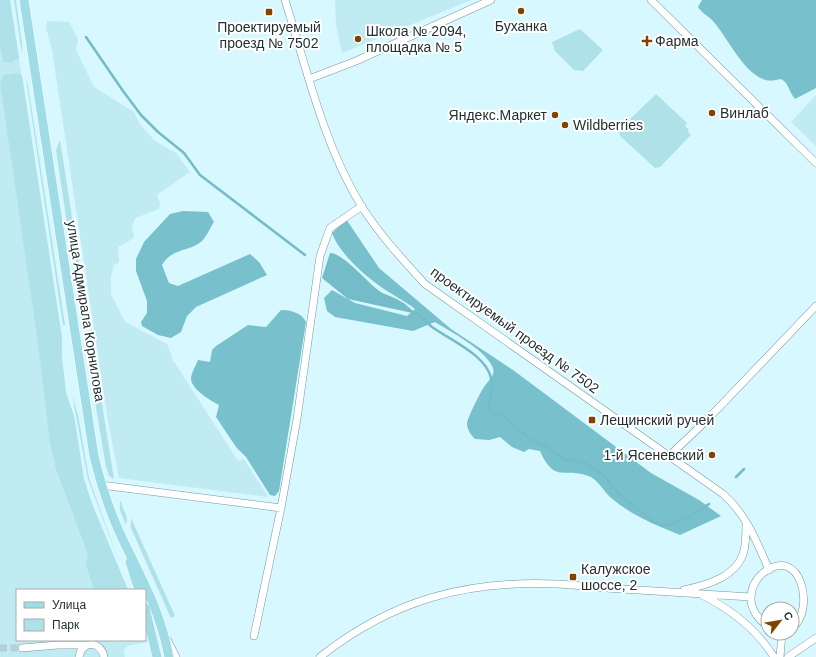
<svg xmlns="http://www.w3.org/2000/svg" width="816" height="657" font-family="Arial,sans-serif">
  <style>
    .built { fill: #c0ebf2 }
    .green { fill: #afe1e9 }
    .forest { fill: #77c0cc }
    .water { fill: #73bcc8 }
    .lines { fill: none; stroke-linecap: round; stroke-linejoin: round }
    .stream { stroke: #73bcc8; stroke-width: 2.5 }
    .minor-tunnel { stroke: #b2d0d5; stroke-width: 7; stroke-dasharray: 7 3.5; stroke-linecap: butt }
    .minor-casing { stroke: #77979c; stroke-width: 8 }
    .major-casing { stroke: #fff; stroke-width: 10 }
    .minor { stroke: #fff; stroke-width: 7 }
    .major { stroke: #a0dce6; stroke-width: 9 }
    .poi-dot { fill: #814400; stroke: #fff; stroke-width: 1.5 }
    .labels { text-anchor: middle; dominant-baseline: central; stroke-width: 4; stroke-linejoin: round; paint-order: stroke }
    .poi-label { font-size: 14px; fill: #233032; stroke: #fff; text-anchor: start }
    .street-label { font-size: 14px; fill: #233032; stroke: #fff }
  </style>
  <rect width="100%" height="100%" fill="#d6f8fe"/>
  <path class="built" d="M0,0H10L62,338V358L66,393L74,416L84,480L92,504L128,590H17V640H145V633L147,642L127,646L124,651L125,657H0Z
    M335,0H471L342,53L336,25Z
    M47,21L69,22L78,39L76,50L94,87L134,112L140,124L155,141L176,153L190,172L157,195L160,203L159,209L135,218L132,226L134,238L118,247L119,262L114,265L111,277V294L125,322L167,344L173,360L238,461L244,459L268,497L119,478L108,421L52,50L46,28Z
    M816,95V146L791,122Z"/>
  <path class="green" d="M0,0H10L19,58L12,62H3L0,44Z
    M14,0H16L22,44V54Z
    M580,29L603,50L583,71L574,70L555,51L552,42Z
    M16,73L22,75L62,338V358L66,393L74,416L84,479L92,504L128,590H94L86,565L88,554L56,469L50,443L38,343L0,83L4,75Z
    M26,79L28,85L65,325H63Z
    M656,94L687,123L685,126L689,130L688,132L691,135L660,167L655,168L620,136L619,130Z
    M60,140L79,262L76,263L69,237L56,150Z
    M81,295H85L89,321L82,322Z
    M91,335L114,479L109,476L106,467L84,336Z
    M72,394L78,415L89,478L120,565L88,479Z
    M120,500L127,518L126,525L120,510Z
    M131,518L175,616L171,618L131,528Z"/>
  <path class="forest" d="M702,0H816V88L795,99C789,92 789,83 781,79C775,80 769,82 763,79C742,71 727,36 712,20C707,15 702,13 698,7Z
    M183,211L208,212L214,222C210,228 207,236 202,241C192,251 171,248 162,265L169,283L178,286L250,254L259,262L267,275L196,307L187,316L181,332L171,338L158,335L142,326L141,322L147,313V301L136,271V259L144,242L170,214Z
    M346,219L379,268L451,329L513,370L651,473L699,500L721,516L680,535C655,525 631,515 610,497C604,491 598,481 591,477C566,466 555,485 540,451L529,449L524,452L512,447L500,437L489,440L475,439C471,435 467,430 467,423C468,417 480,393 484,387C488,380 497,375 492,366C484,349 451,332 435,322L413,331L335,317L327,311L324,298L332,290L355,303L407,316L415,309C404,300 392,295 381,287C364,275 339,253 332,233Z
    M281,310C291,310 302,313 306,322L279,491L275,496L270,495L246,457L236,447L216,417L219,405C210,400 192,390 191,379C191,373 196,365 198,360L210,362L212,350L216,346L248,325L266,327Z"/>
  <path class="water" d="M330,253C343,253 367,282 378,290C384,295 393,296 400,301C407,304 411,310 417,314L348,299L322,278Z"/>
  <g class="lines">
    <path class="stream" d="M86,37L123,91L141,115L158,132L184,153L200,175L305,255
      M416,313C422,317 427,323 432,327C450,340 486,355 491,378C494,389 487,403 490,411L495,414H501L530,439L546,446L563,459L585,463L603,475L620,495L653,521L660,525H670L689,517L709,504
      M736,477L744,469"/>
    <path class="minor-tunnel" d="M0,648H22"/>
    <defs>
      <path id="minor" d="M285,0C307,69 323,144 362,207C380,235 402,259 425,284L723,494C746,514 757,542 769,570
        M651,0L816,163
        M309,79L356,61L491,0
        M669,456L706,421L816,306
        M101,485L281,508
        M684,590C707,585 737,577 744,551C746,542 746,532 746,523
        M702,595C730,609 757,630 774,657
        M768,626C758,620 751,609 751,598C751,588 756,579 763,573C801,543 816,611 792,628
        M254,636L281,508L297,419L320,256L330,228L362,206
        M168,641L176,657
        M22,648L58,645H85
        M79,657C81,641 101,640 104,657
        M320,657C392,600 466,580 557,584C574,585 590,587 606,588C654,591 703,594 751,597
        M780,657L782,633
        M788,657L816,638"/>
      <path id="major" d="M24,0L94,456C101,485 110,513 123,540C143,581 160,611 169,657
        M130,562L139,590
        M145,608L157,657"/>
    </defs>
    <use href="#minor" class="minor-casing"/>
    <use href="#major" class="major-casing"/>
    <use href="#minor" class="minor"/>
    <use href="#major" class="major"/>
  </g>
  <g class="poi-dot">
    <circle cx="521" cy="11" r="4"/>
    <rect x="265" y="8" width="8" height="8" rx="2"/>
    <circle cx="358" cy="39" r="4"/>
    <path d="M645 35h4v4h4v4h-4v4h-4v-4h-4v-4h4z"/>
    <circle cx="712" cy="113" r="4"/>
    <circle cx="555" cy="115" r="4"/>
    <circle cx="565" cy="125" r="4"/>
    <rect x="588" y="416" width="8" height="8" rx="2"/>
    <circle cx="712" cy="455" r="4"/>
    <rect x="569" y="573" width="8" height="8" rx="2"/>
  </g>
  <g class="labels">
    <g class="poi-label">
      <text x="521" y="26" text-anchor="middle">Буханка</text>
      <text x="269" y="27" text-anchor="middle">Проектируемый<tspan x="269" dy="16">проезд № 7502</tspan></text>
      <text x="366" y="31">Школа № 2094,<tspan x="366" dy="16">площадка № 5</tspan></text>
      <text x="655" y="41">Фарма</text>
      <text x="720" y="113">Винлаб</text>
      <text x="547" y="115" text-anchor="end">Яндекс.Маркет</text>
      <text x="573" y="125">Wildberries</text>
      <text x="600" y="420">Лещинский ручей</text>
      <text x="704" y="455" text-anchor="end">1-й Ясеневский</text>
      <text x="581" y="569">Калужское<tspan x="581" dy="16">шоссе, 2</tspan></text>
    </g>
    <g class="street-label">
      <text transform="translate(86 311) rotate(81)">улица Адмирала Корнилова</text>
      <text transform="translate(515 330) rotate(36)">проектируемый проезд № 7502</text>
    </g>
  </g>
  <rect x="16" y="589" width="130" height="52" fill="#ffffff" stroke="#a7acad"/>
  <rect x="24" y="602" width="20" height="6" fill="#a0dce6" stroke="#a7acad"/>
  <text x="52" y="609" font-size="12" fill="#233032">Улица</text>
  <rect x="24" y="619" width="20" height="12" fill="#afe1e9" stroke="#a7acad"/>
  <text x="52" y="629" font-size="12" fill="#233032">Парк</text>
  <g transform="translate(780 621) rotate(59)"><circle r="19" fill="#ffffff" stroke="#a7acad"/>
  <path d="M0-3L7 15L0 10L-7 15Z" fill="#814400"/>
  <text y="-6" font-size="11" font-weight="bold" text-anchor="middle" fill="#233032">С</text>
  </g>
</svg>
